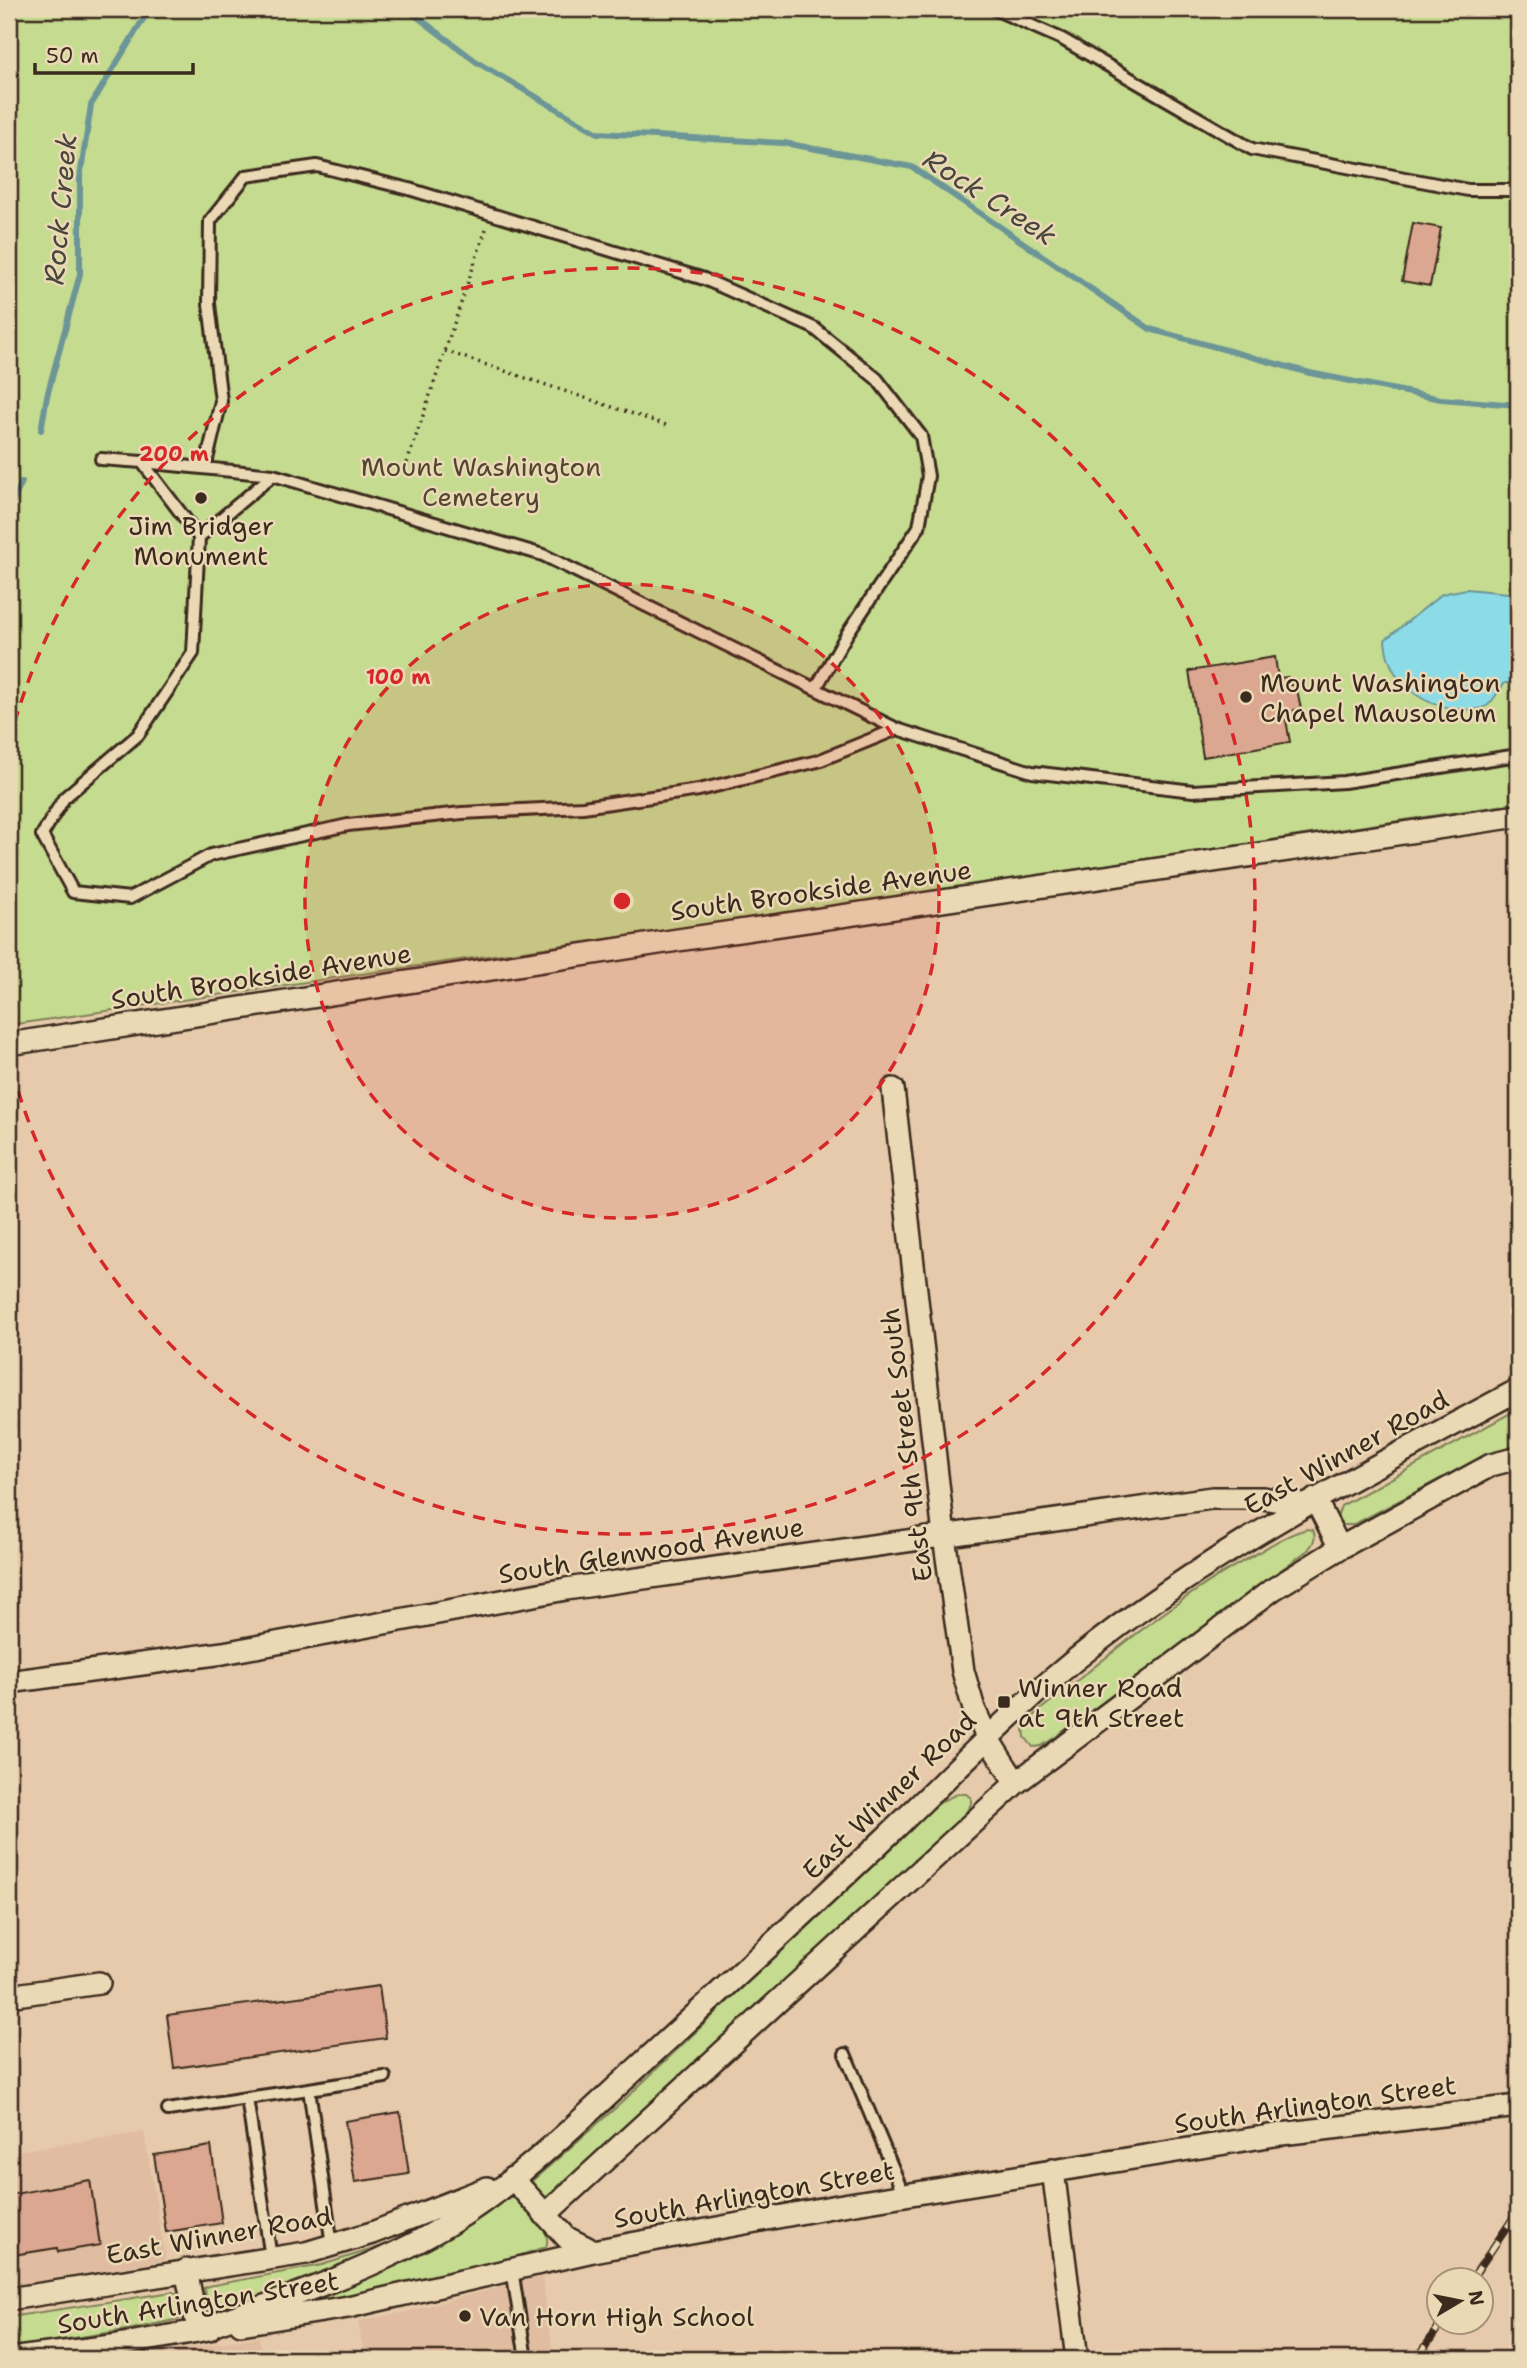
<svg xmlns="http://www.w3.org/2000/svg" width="1527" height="2368" font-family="'Shantell Sans',sans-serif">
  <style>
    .built { fill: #e0bda0 }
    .green { fill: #c5db90; stroke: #808257; stroke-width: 2 }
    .water { fill: #8cdce8; stroke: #6c9597; stroke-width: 2 }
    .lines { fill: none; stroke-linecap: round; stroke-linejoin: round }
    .stream { stroke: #6c9597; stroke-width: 6 }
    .building { fill: #dba790; stroke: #3b2a1e; stroke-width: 2 }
    .service-casing { stroke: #3b2a1e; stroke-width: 16 }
    .minor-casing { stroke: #3b2a1e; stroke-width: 26 }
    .path { stroke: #3b2a1e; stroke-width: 3.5; stroke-dasharray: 2 5; stroke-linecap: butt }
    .service { stroke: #ebd9b6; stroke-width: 10 }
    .minor { stroke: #ebd9b6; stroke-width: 21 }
    .rail-casing { stroke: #3b2a1e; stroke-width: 8 }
    .rail { stroke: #ebd9b6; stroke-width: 5; stroke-dasharray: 16; stroke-linecap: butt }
    .ring { fill: none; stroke: #d62828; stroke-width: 3.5; stroke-dasharray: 12 9 }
    .poi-dot { fill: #3b2a1e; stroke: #ebd9b6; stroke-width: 2.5 }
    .labels { text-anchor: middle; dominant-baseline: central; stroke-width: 5; stroke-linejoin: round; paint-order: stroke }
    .park-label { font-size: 26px; fill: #50452f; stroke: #ebd9b6 }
    .poi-label { font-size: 26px; fill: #3b2a1e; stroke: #ebd9b6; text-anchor: start }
    .street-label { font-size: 26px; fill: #3b2a1e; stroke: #ebd9b6 }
    .water-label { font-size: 28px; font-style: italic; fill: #47453c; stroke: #ebd9b6 }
    .centre { fill: #d62828; stroke: #ebd9b6; stroke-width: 3.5 }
    .ring-label { font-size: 21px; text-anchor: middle; font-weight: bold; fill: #d62828; stroke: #ebd9b6; stroke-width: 5; stroke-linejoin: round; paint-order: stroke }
  </style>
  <rect width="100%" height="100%" fill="#e6caab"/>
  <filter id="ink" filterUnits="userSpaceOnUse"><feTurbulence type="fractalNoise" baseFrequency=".0143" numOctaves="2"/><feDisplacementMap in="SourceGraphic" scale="14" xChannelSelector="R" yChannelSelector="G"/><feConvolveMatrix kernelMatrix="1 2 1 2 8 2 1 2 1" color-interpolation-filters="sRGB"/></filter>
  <g filter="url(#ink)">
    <path class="built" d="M144,2132L166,2260L9,2286V2152Z
      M542,2276L554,2359H365L358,2321L405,2312Z
      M259,2337L263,2359H114Z"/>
    <path class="green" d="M9,9H1518V803L751,918L9,1025Z
      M1518,1409V1446L1472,1462L1353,1525H1343L1337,1517L1341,1506Z
      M1307,1529L1313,1530C1317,1539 1313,1543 1308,1550L1053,1739L1041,1746L1033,1747L1025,1737L1024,1728L1028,1721L1040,1710C1109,1656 1177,1597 1254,1555C1271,1545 1288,1534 1307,1529Z
      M957,1794H966L971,1798V1804L965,1814L678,2081L549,2196L543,2199L532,2188L531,2182L620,2104L925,1814L944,1800Z
      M516,2196C527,2209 553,2228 546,2247L515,2257L357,2297L263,2316L458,2228L510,2197Z
      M392,2243L394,2246L283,2290L211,2312L207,2308L204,2288L208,2286L322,2265Z
      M172,2292L176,2293L182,2315L179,2319L132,2329L9,2348V2317Z"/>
    <path class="water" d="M1466,589L1518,594V683H1505C1499,689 1494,700 1488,705C1479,711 1467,710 1456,709C1418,704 1388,680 1385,640L1442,594Z"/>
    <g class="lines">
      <path class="stream" d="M407,9L478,63L598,133L784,143L912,167L1150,329L1310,373L1441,399L1518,405
        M41,430L47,396L80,274V178L91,105L147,13L154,9
        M9,510L22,482"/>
    </g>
    <path class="building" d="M1413,223L1441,228L1430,286L1402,281Z
      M1275,657L1278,678L1288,677L1289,685L1296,684L1301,709L1294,710L1295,719L1286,720L1290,742L1203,757L1189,671Z
      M379,1986L386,2038L174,2068L167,2015Z
      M400,2112L409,2174L355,2182L345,2121Z
      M211,2146L222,2223L166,2232L154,2155Z
      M90,2180L100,2245L58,2252L57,2248L13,2255L9,2230V2195Z"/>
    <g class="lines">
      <defs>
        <path id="service" d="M994,9L1062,39L1252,149L1468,190H1518
          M101,459L142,462L199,537L273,475L543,555L897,729L1032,772L1193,791L1344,782L1518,755
          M142,462L273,475
          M205,468L221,401L209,304L210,221L246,176L317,166L409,189L704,279L814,328L877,379L921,436L928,476L919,527L847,634L816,688
          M199,537L193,653L138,735L64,798L42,835L73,892L130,898L211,855L348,825L462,813L583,807L699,790L818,761L897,729
          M845,2054L904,2195
          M309,2089L385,2077
          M168,2110L247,2098
          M271,2258L247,2098L309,2089L332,2245
          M512,2269L526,2359"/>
        <path id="minor" d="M9,1044L678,940L1518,816
          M893,1089L944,1536L963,1671L974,1709L988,1739L1016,1783
          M1315,1499L1340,1548
          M9,1682L223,1653L566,1589L1212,1498H1263L1303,1505
          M9,1996L99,1983
          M1053,2170L1077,2359
          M512,2178L567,2238L593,2251
          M545,2215L1016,1783L1272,1590L1340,1548L1491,1465L1518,1458
          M186,2270L198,2330
          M9,2299L306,2253L372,2233L487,2188
          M241,2324L348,2307L593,2251L837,2206L1281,2134L1518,2106
          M198,2330C285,2298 375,2270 454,2221C520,2180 580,2120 637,2068C720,1992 803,1916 884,1839C940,1786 993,1730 1051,1680C1192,1559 1356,1477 1518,1390
          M9,2359L112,2346L209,2329"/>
      </defs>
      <use href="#service" class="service-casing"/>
      <use href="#minor" class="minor-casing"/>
      <path class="path" d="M445,351L666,425
        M407,463L486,229"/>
      <use href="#service" class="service"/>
      <use href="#minor" class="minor"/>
      <defs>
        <path id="rail" d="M1471,2280L1518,2211
          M1417,2359L1442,2322"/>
      </defs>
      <use href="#rail" class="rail-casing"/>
      <use href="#rail" class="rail"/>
    </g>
  </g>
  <circle cx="622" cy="901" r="317" fill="#d62828" fill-opacity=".12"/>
  <g class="ring">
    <circle cx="622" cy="901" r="317"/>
    <path d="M9 743A633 633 0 1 1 9 1059"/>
  </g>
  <g class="poi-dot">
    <circle cx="201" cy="498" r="7"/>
    <circle cx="1246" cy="697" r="7"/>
    <rect x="997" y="1695" width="14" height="14" rx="3.5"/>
    <circle cx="465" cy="2316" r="7"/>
  </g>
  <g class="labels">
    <g class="park-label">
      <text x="481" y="466">Mount Washington<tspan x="481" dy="30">Cemetery</tspan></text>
    </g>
    <g class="poi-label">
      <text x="201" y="525" text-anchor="middle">Jim Bridger<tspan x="201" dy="30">Monument</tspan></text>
      <text x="1260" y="682">Mount Washington<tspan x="1260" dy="30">Chapel Mausoleum</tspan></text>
      <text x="1018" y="1687">Winner Road<tspan x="1018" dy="30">at 9th Street</tspan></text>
      <text x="479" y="2316">Van Horn High School</text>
    </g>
    <g class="street-label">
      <text transform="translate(821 890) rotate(-8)">South Brookside Avenue</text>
      <text transform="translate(261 976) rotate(-9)">South Brookside Avenue</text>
      <text transform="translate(906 1445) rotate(-97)">East 9th Street South</text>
      <text transform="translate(1346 1452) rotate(-29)">East Winner Road</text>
      <text transform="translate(651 1550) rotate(-9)">South Glenwood Avenue</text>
      <text transform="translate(889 1795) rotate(-44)">East Winner Road</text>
      <text transform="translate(1315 2104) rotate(-8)">South Arlington Street</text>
      <text transform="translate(754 2194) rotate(-10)">South Arlington Street</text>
      <text transform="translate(219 2235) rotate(-10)">East Winner Road</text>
      <text transform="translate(198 2302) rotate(-9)">South Arlington Street</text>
    </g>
    <g class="water-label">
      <text transform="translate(990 197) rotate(33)">Rock Creek</text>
      <text transform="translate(60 209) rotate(-85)">Rock Creek</text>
    </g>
  </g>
  <circle cx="622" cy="901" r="10" class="centre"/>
  <g class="ring-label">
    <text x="174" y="461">200 m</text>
    <text x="398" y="684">100 m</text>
  </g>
  <rect width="1527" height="2368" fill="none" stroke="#ebd9b6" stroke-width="35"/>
  <rect x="18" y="18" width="1492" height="2333" fill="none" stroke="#3b2a1e" stroke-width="2.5" filter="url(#ink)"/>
  <g transform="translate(1460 2301) rotate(80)"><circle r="33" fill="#ebd9b6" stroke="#a59379" stroke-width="2"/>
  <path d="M0-5L12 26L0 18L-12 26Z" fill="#3b2a1e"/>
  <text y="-10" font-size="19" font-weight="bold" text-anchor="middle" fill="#3b2a1e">N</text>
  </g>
  <path d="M35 63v10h158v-10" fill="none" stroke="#3b2a1e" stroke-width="3.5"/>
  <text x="46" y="63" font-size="21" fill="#3b2a1e" stroke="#ebd9b6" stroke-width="5" paint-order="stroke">50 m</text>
</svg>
